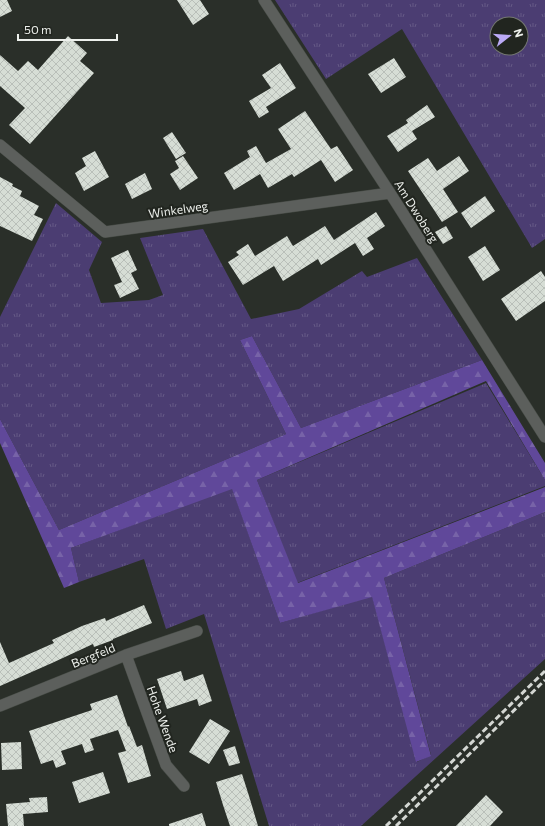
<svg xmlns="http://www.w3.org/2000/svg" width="545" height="826" font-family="Commissioner,sans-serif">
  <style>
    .grass { fill: url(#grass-tufts); fill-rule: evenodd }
    .forest { fill: url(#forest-firs) }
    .building { fill: url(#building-cross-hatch) }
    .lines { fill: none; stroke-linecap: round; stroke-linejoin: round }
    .minor-casing { stroke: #454a44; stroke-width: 12 }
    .minor { stroke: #5c5f5c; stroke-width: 11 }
    .rail { stroke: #d4d7d3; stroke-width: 3; stroke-dasharray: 6 3; stroke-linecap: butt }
    .labels { text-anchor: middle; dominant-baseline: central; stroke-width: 4; stroke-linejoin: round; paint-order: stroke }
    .street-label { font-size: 12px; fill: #edf0ec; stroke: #21251f }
  </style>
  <defs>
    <pattern id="grass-tufts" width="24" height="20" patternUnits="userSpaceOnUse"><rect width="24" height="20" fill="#4b3d72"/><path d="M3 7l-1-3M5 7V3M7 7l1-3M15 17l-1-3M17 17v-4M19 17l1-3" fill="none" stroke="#655986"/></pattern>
    <pattern id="forest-firs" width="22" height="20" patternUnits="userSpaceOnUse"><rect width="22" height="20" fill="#60489a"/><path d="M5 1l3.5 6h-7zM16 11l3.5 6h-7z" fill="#7763a8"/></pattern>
    <pattern id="building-cross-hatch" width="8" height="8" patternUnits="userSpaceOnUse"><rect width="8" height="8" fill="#d6ddd5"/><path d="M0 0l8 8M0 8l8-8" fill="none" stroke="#b9bfb9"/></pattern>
  </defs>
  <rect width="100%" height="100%" fill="#2a2f29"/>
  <path class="grass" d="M275,0H545V239L532,248L402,29L326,79ZM497,24H521V48H497Z
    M56,203L102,242L89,270L101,303L149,300L163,295L140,238L203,229L251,319L299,309L362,271L367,277L417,258L482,360L301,428L252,336L240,340L286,434L59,530L0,419V317Z
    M486,383L545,480V486L297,583L257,480Z
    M232,488L280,623L372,596L417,762L431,755L384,578L545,512V659L361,826H269L204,614L166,629L144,559L79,582L71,548Z"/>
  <path class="forest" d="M252,336L301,428L482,360L545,463V480L486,381L257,480L298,583L545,487V512L384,578L431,756L416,762L372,597L280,623L232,489L71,548L79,582L64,588L0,443V419L59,530L286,434L240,340Z"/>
  <path class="building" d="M0,0H7L12,11L0,17Z
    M177,0H200L209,14L193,25Z
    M68,36L87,53L80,61L94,73L30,144L9,125L25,108L0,86V55L18,71L28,61L38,70Z
    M394,58L406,77L381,93L368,74Z
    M280,63L296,88L266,107L269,112L259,118L249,101L271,88L262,75Z
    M427,105L435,117L412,131L417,139L398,152L387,136L408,123L406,120Z
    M305,111L331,149L337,146L353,170L335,182L321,160L294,177L292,174L268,188L260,174L234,190L224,173L250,157L247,151L256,146L266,163L291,149L278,129Z
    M172,132L186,153L176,159L163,138Z
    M95,151L109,177L84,191L75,173L86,166L82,158Z
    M183,156L198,178L180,190L170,174L179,168L175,161Z
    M459,156L469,171L443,189L458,212L442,222L408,171L428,158L437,171Z
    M145,173L152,189L132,199L125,184Z
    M0,177L13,184L12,186L22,191L20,196L39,206L34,215L43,219L32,241L0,226Z
    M485,196L495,211L471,228L461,213Z
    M376,212L385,226L367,238L374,249L363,256L355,243L321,265L318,259L283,281L274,266L243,285L228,262L239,255L236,252L248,244L255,256L287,236L293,246L325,226L334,240Z
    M446,226L453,238L443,244L435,232Z
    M485,246L500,270L483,281L468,257Z
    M128,250L137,270L131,273L139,289L120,298L114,285L122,282L111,258Z
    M541,271L545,277V301L516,321L501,299Z
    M144,605L152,623L113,639V640L94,647L93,644L52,663L0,686V642L9,663L54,643L52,640L82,626L105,618L106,621Z
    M181,671L184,681L203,674L212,701L199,706L197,699L167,709L157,679Z
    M117,695L128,727L129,726L137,747L142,745L151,776L128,783L118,753L126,751L118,730L90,739L94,750L85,753L82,744L61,751L66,764L56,768L53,760L41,764L29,731L92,710L90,704Z
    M210,719L230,731L209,764L189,752Z
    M21,742L22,769L2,770L1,743Z
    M235,746L240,763L229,766L223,750Z
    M103,772L110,793L79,803L72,782Z
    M242,774L249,796L258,826H230L223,805L216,782Z
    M486,795L503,812L490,826H456Z
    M47,797L48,812L23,814L24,826H8L6,804L30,802L29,798Z
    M202,813L206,826H169V824Z"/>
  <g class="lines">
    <defs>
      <path id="minor" d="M264,0L390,193L545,437
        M0,145L105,232L390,193
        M126,655L166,765L184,786
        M0,706L126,655L197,631"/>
    </defs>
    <use href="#minor" class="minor-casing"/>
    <use href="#minor" class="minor"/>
    <path class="rail" d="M386,826L545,671
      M396,826L545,680"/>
  </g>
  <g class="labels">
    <g class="street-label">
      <text transform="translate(178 209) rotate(-8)">Winkelweg</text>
      <text transform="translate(417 211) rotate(58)">Am Dwoberg</text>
      <text transform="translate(93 655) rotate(-22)">Bergfeld</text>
      <text transform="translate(163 719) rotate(70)">Hohe Wende</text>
    </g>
  </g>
  <g transform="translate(509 36) rotate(73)"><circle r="19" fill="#21251f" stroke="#737671"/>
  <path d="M0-3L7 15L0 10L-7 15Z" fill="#bbaaf6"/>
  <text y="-6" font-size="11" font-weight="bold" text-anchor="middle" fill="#edf0ec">N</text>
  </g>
  <path d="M18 34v6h99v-6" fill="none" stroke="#edf0ec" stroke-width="2"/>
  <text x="24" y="34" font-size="12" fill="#edf0ec" stroke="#21251f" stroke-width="3" paint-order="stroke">50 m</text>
</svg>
